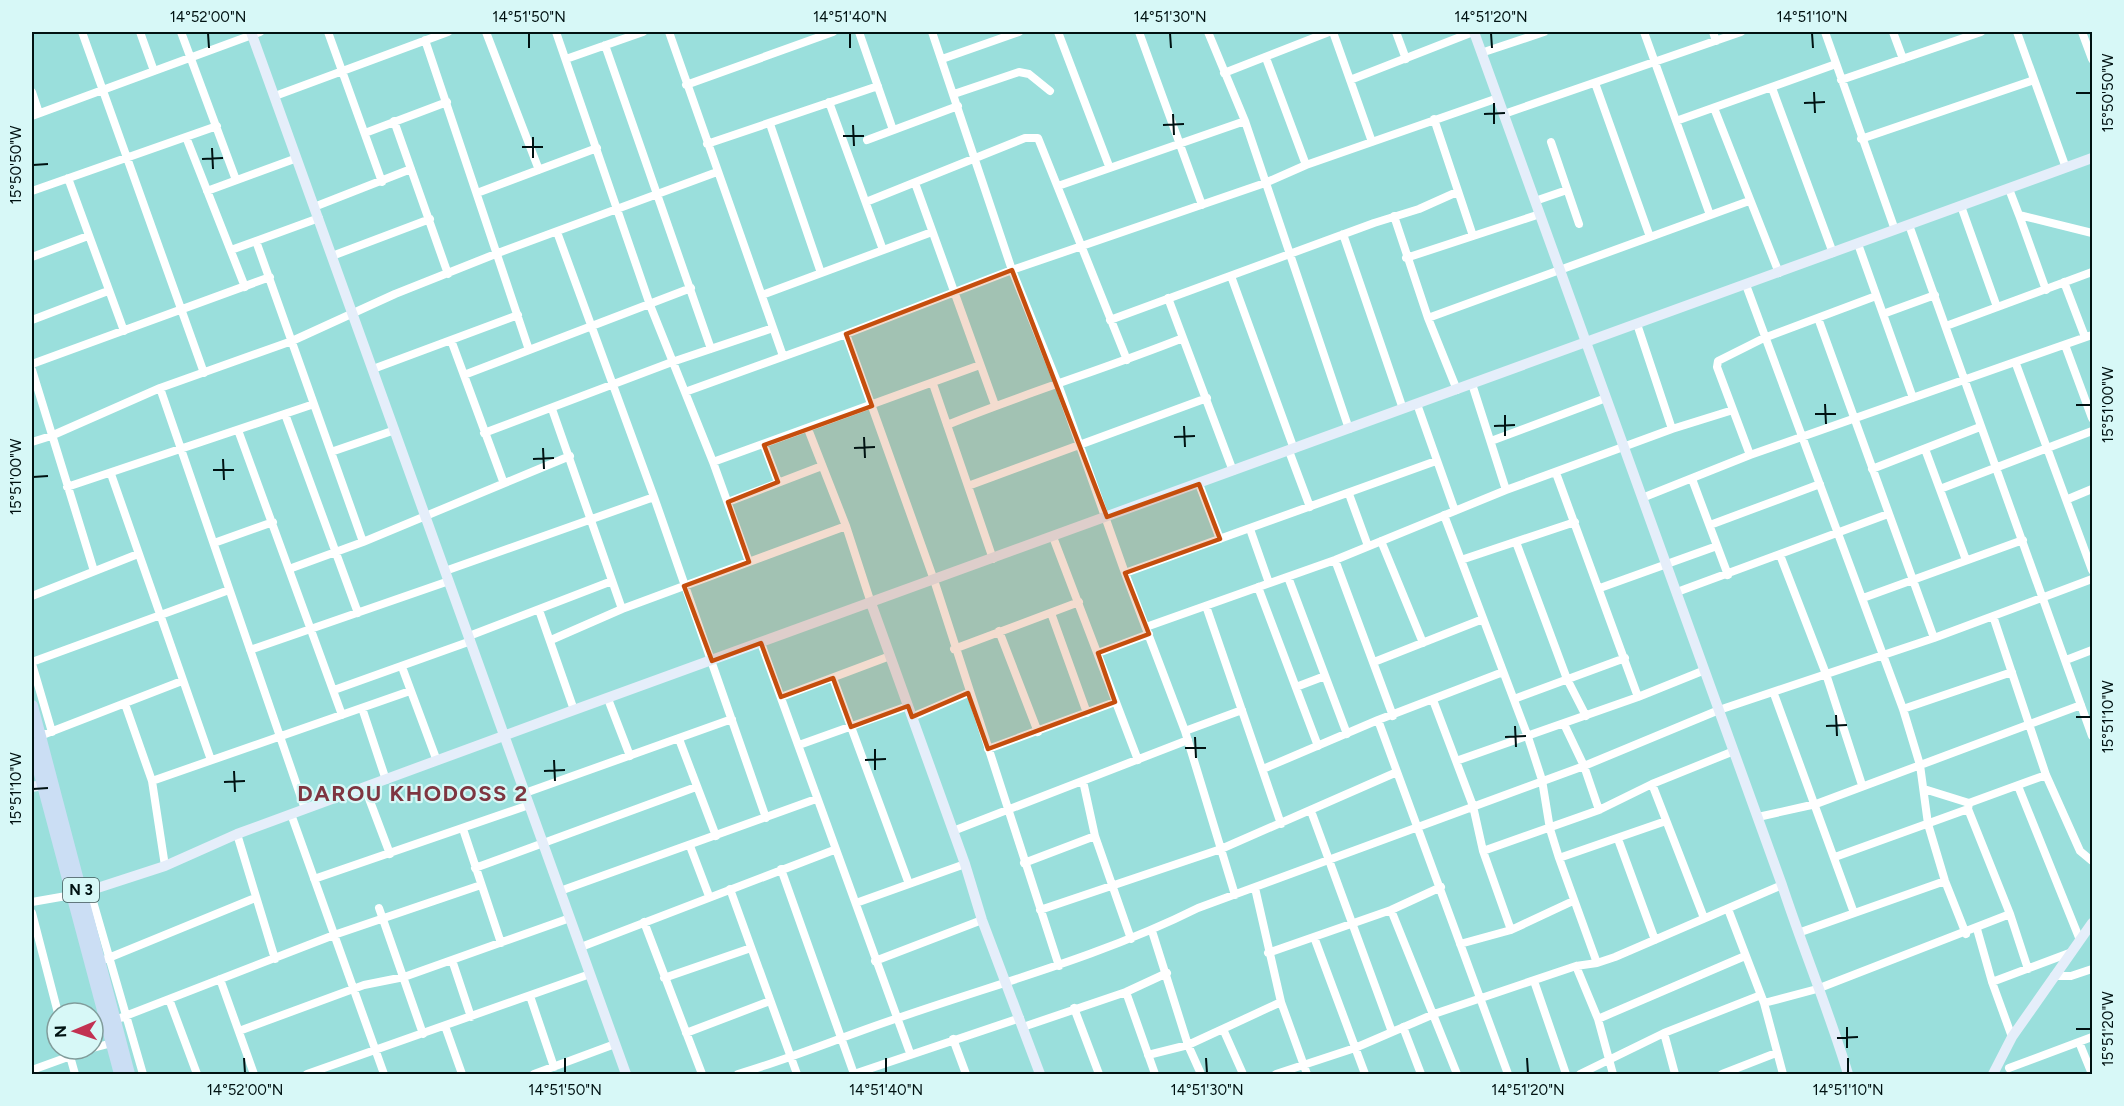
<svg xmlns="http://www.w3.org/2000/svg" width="2124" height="1106" font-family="Figtree,sans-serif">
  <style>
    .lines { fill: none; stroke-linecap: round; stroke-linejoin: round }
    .street { stroke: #fff; stroke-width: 8 }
    .secondary { stroke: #e5eefa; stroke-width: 10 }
    .primary { stroke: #cbdef4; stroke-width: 12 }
    .marked { fill: #c54e0d; fill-opacity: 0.2; stroke: #c54e0d; stroke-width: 4.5; stroke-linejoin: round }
    .ticks { fill: none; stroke: #001212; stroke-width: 2 }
    .labels { text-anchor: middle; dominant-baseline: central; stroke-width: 4.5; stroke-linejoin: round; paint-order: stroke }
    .shield { fill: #d7f8f7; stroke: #405757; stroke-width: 1.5 }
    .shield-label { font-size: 15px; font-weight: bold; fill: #001212 }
    .district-label { font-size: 22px; font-weight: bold; letter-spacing: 1.5px; fill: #7e3641; stroke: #d7f8f7 }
    .neatline { fill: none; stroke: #001212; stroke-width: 2 }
    .ticks-label { font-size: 15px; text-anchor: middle; fill: #001212 }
  </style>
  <rect width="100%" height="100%" fill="#9adfdc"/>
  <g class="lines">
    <path class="street" d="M82,32L204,373
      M140,32L154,71
      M181,32L236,180
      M328,32L382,182
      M486,32L539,170
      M556,32L650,305L713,462L749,562
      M669,32L783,356
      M859,32L893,130
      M932,32L1012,270L1058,384L1125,573L1185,731L1235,895
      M1058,32L1109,166
      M1139,32L1202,205
      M1208,32L1245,121
      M1333,32L1372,142
      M1396,32L1406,59
      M1644,32L1710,215
      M1713,32L1716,41
      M1825,32L1895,230
      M1893,32L1903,59
      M2017,32L2066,168
      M2082,32L2092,59
      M425,40L529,350
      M605,45L711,349
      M1481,53L1544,32
      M1266,58L1306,165
      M566,59L643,32
      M942,59L1019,32
      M1224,73L1329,32
      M1350,80L1473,32
      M1841,80L1981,32
      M1595,83L1650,237
      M686,85L833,32
      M1772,88L1833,253
      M32,92L39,113
      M954,94L1019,72L1029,74L1050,91
      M275,96L448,32
      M829,102L883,250
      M1714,108L1779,273
      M1504,114L1741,32
      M32,116L260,32
      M1434,119L1473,236
      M394,121L448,274
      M1676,121L1836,64
      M770,124L821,273
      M365,133L447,102
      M186,137L245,287
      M1861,139L2034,80
      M867,140L958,106
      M1551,142L1579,224
      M707,144L878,86
      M68,178L124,331
      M915,183L995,405
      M1058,186L1245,121L1349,429
      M2009,189L2019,215L2092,233
      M32,191L217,126
      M207,191L297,158
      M477,193L597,148
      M1535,201L1567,190
      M866,202L1025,138H1038L1127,360
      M1961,206L1997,307
      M314,207L411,169
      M2019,215L2046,290
      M1394,216L1428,318L1457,390
      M1909,225L2092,736
      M557,232L654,497L766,818
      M1343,234L1403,409
      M256,241L363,542
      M1858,244L1913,398
      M231,250L319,218
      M332,256L430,219
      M32,257L88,236
      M1406,258L1540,214
      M1231,276L1294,449
      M2064,282L2085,337
      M1746,285L1903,709L1920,765L1928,824L1945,881L1966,934
      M762,295L932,232
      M1168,298L1233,471
      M1883,314L1935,295
      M1428,318L1749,201
      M1818,318L1934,638
      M32,320L108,291
      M1110,320L1374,223L1419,209L1457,192
      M1637,324L1672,429
      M1946,326L2092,272
      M846,334L934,580L1059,966
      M451,340L503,481
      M2065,345L2092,418
      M32,364L270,277
      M2016,364L2092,570
      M373,369L518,315
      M32,370L94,571
      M464,375L691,288
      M933,384L993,559
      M1472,384L1506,490
      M160,388L305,809
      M685,392L846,334L1012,270L1265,183L1306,165L1498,98
      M1417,404L1455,511
      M552,409L622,609
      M285,414L358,613
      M947,425C1025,393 1105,369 1183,338
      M808,429L846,526L871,603
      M238,430L342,715
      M484,433L672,362L773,328
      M1491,441L1606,398
      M32,442L51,436L160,388L292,341L395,294L498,253L717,172
      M764,445L778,482
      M1925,449L1966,560
      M1289,451L1310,507
      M331,452L395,430
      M1750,455L1717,367L1718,361L1764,338L1876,296
      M713,462L980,365
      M1872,469L1980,427
      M1556,473L1638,697
      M111,474L211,760
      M1692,479L1728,575
      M1199,484L1220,539
      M968,486L1207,398
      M67,487L314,404
      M1940,489L2092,431
      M1349,494L1368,546
      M1642,498L1750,455L2092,335
      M2068,499L2092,489
      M728,502L822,466
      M1444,515L1528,737L1542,780L1550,829L1559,858L1597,963
      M1710,525L1820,484
      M1250,529L1269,583
      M1053,537L1138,760
      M1381,541L1423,643
      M1516,542L1567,679L1586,716
      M214,543L273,522
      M1780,555L1826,674L1862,785
      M1335,560L1393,716
      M1461,560L1575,522
      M289,569L363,542L570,456
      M445,571L654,497
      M1125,573L1436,461
      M1288,577L1347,734
      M1258,587L1318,746
      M1600,588L1717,546
      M1677,592L1888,514
      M32,596L138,554
      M1863,598L2023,540
      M1206,606L1281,824
      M539,610L574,710
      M1051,613L1087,713
      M1993,616L2046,775L2080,851L2092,861
      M1146,627L1335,560L1506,490L1672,429L1733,410
      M999,631L1038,732
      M469,636L612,581
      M551,640L622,609L846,526
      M761,643L910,1053
      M954,649L1079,602
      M250,650L449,581
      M1098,653L1149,634
      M2066,660L2092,650
      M32,662L229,590
      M1374,662L1483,619
      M32,664L52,732
      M402,667L437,761
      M833,678L909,884
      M1296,687L1325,676
      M334,690L471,641
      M1774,694L1854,913
      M781,697L890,656
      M608,699L630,756
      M1514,699L1625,658
      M1433,700L1473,806L1483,851L1511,930
      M125,704L152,781L165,866
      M362,708L386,780
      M1903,709L2012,672
      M912,717L968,693
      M1378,720L1508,1074
      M1564,724L1584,766L1599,810
      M1185,731L1242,710
      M40,736L182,681
      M679,739L716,836
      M799,745L908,706
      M988,749L1115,702
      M1456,761L1638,697L1705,670
      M1263,769L1378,720L1503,672
      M152,781L410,691
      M1083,781L1095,836L1131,939
      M1652,784L1704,918
      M2018,786L2080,940
      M365,788L390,854
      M1924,789L1969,803L1968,809L2010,914L2028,969
      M525,793L732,719
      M1969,803L2046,775
      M1311,811L1392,1032
      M291,814L384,1074
      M1758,817L1816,804L2081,705
      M463,829L501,943
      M953,831L1188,740
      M237,834L275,959
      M1618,839L1655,940
      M690,846L709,896
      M1483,851L1599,810L1652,784L1734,751
      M1835,857L1968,809
      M1559,858L1666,821
      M1024,863L1095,836
      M475,868L696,787
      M781,869L854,1074
      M314,879L529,805
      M1255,888L1281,1002L1307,1074
      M730,889L797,1074
      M90,891L143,1074
      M560,891L816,799
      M32,902L72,895
      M856,903L965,864
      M379,908L423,1034
      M1728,909L1764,1003L1783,1074
      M1040,910L1221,849L1397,772
      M1391,910L1457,1074
      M32,913L58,1013
      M644,922L702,1074
      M1977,929L1992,982L2012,1037
      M1152,931L1188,1045L1201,1074
      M1798,933L1945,881
      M1314,937L1365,1074
      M1460,944L1511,930L1573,901
      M581,947L834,850
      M1268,953L1391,910L1441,887
      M106,959L255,898
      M452,960L471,1017
      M875,961L982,920
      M1576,966L1598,1019L1613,1074
      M2054,976H2071L2092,969
      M664,978L751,948
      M220,979L254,1074
      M1534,981L1566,1074
      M1992,982L2072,952
      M1126,992L1155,1074
      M530,996L554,1067
      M169,999L197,1074
      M1764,1003L1817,989L2010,914
      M1074,1008L1099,1074
      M1598,1019L1745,956
      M115,1020L334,935L481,885
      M445,1026L462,1074
      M1023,1027L1126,992L1167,973
      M1403,1027L1421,1074
      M1223,1029L1243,1074
      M239,1031L364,985L404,977L570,918
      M686,1033L770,1001
      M1664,1033L1675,1074
      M953,1039L966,1074
      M2079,1042L2092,1074
      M93,1048L112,1043
      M68,1049L75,1074
      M1148,1055L1188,1045L1281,1002
      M2009,1068L2092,1037
      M32,1070L90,1049
      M307,1074L590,974
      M534,1074L615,1044
      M738,1074C792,1058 844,1036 898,1018C999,983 1102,956 1198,908L1584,766L1719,710L1934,638L2092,579
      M854,1074L1020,1018
      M1276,1074L1355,1048L1434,1014L1576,966L1597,963L1615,957L1782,885
      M1580,1074L1664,1033L1761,995
      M1722,1074L1776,1053"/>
    <path class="secondary" d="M251,32L626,1074
      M1474,32L1782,885C1803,949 1829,1011 1848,1074
      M871,603L965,864L982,920L1040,1074
      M32,787L51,783
      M82,893L165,866L237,834L574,710L2092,158
      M1993,1074L2012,1037L2092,923"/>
    <path class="primary" d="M32,706L129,1074
      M32,744L120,1074"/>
  </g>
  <path class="marked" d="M1012,270L1107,517L1199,484L1220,539L1125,573L1149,634L1098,653L1115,702L988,749L968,693L912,717L908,706L851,727L833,678L781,697L761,643L712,661L684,586L749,562L728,502L778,482L764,445L872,406L846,334Z"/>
  <path class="ticks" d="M208,33L209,48M529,33V48M850,33V48M1170,33L1171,48M1491,33L1492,48M1812,33L1813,48M1814,92L1815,113M2076,93H2091M1494,103V124M1804,103L1825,102M1173,114L1174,135M1484,114L1505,113M853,125L854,146M1163,125L1184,124M843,136H864M533,137V158M522,147H543M212,148L213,169M202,159L223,158M33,165L48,164M1825,404L1826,424M2076,405H2091M1815,414H1836M1505,415V436M1184,426L1185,447M1494,426L1515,425M864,437L865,458M1174,437L1195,436M543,448L544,469M854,448L875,447M223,459L224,480M533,459L554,458M213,470H234M33,477L48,476M1836,715L1837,736M2076,717H2091M1515,726L1516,747M1826,726L1847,725M1195,737L1196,758M1505,737L1526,736M1185,748H1206M875,749V770M554,760L555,781M865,760L886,759M234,771L235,792M544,771L565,770M224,782L245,781M33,789L48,788M1847,1027V1048M2076,1029H2091M1837,1038L1858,1037M244,1058L245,1073M565,1058V1073M886,1058V1073M1206,1058L1207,1073M1527,1058L1528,1073M1848,1058V1073"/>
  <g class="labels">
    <rect class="shield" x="63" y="878" width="36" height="24" rx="4.5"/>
    <g class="shield-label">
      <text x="81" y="890">N 3</text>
    </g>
    <g class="district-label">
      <text x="413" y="793">DAROU KHODOSS 2</text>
    </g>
  </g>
  <rect width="2124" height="1106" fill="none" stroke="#d7f8f7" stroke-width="66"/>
  <g transform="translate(75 1031) rotate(268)"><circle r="28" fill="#d7f8f7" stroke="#819c9b" stroke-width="1.5"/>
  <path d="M0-4.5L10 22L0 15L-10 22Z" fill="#c23252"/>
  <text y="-9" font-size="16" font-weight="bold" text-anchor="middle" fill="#001212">N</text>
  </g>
  <rect x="33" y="33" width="2058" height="1040" class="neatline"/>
  <g class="ticks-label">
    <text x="208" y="22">14°52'00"N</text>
    <text x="529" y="22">14°51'50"N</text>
    <text x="850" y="22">14°51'40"N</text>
    <text x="1170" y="22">14°51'30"N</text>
    <text x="1491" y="22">14°51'20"N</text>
    <text x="1812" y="22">14°51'10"N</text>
    <text transform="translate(2108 93) rotate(-90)" y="5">15°50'50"W</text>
    <text transform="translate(16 165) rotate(-90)" y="5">15°50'50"W</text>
    <text transform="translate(2108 405) rotate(-90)" y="5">15°51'00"W</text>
    <text transform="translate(16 477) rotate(-90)" y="5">15°51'00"W</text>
    <text transform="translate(2108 717) rotate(-90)" y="5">15°51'10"W</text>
    <text transform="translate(16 789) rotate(-90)" y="5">15°51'10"W</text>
    <text transform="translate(2108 1029) rotate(-90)" y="5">15°51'20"W</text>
    <text x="245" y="1095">14°52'00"N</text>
    <text x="565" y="1095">14°51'50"N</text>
    <text x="886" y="1095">14°51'40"N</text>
    <text x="1207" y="1095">14°51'30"N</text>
    <text x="1528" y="1095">14°51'20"N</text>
    <text x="1848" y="1095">14°51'10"N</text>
  </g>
</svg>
